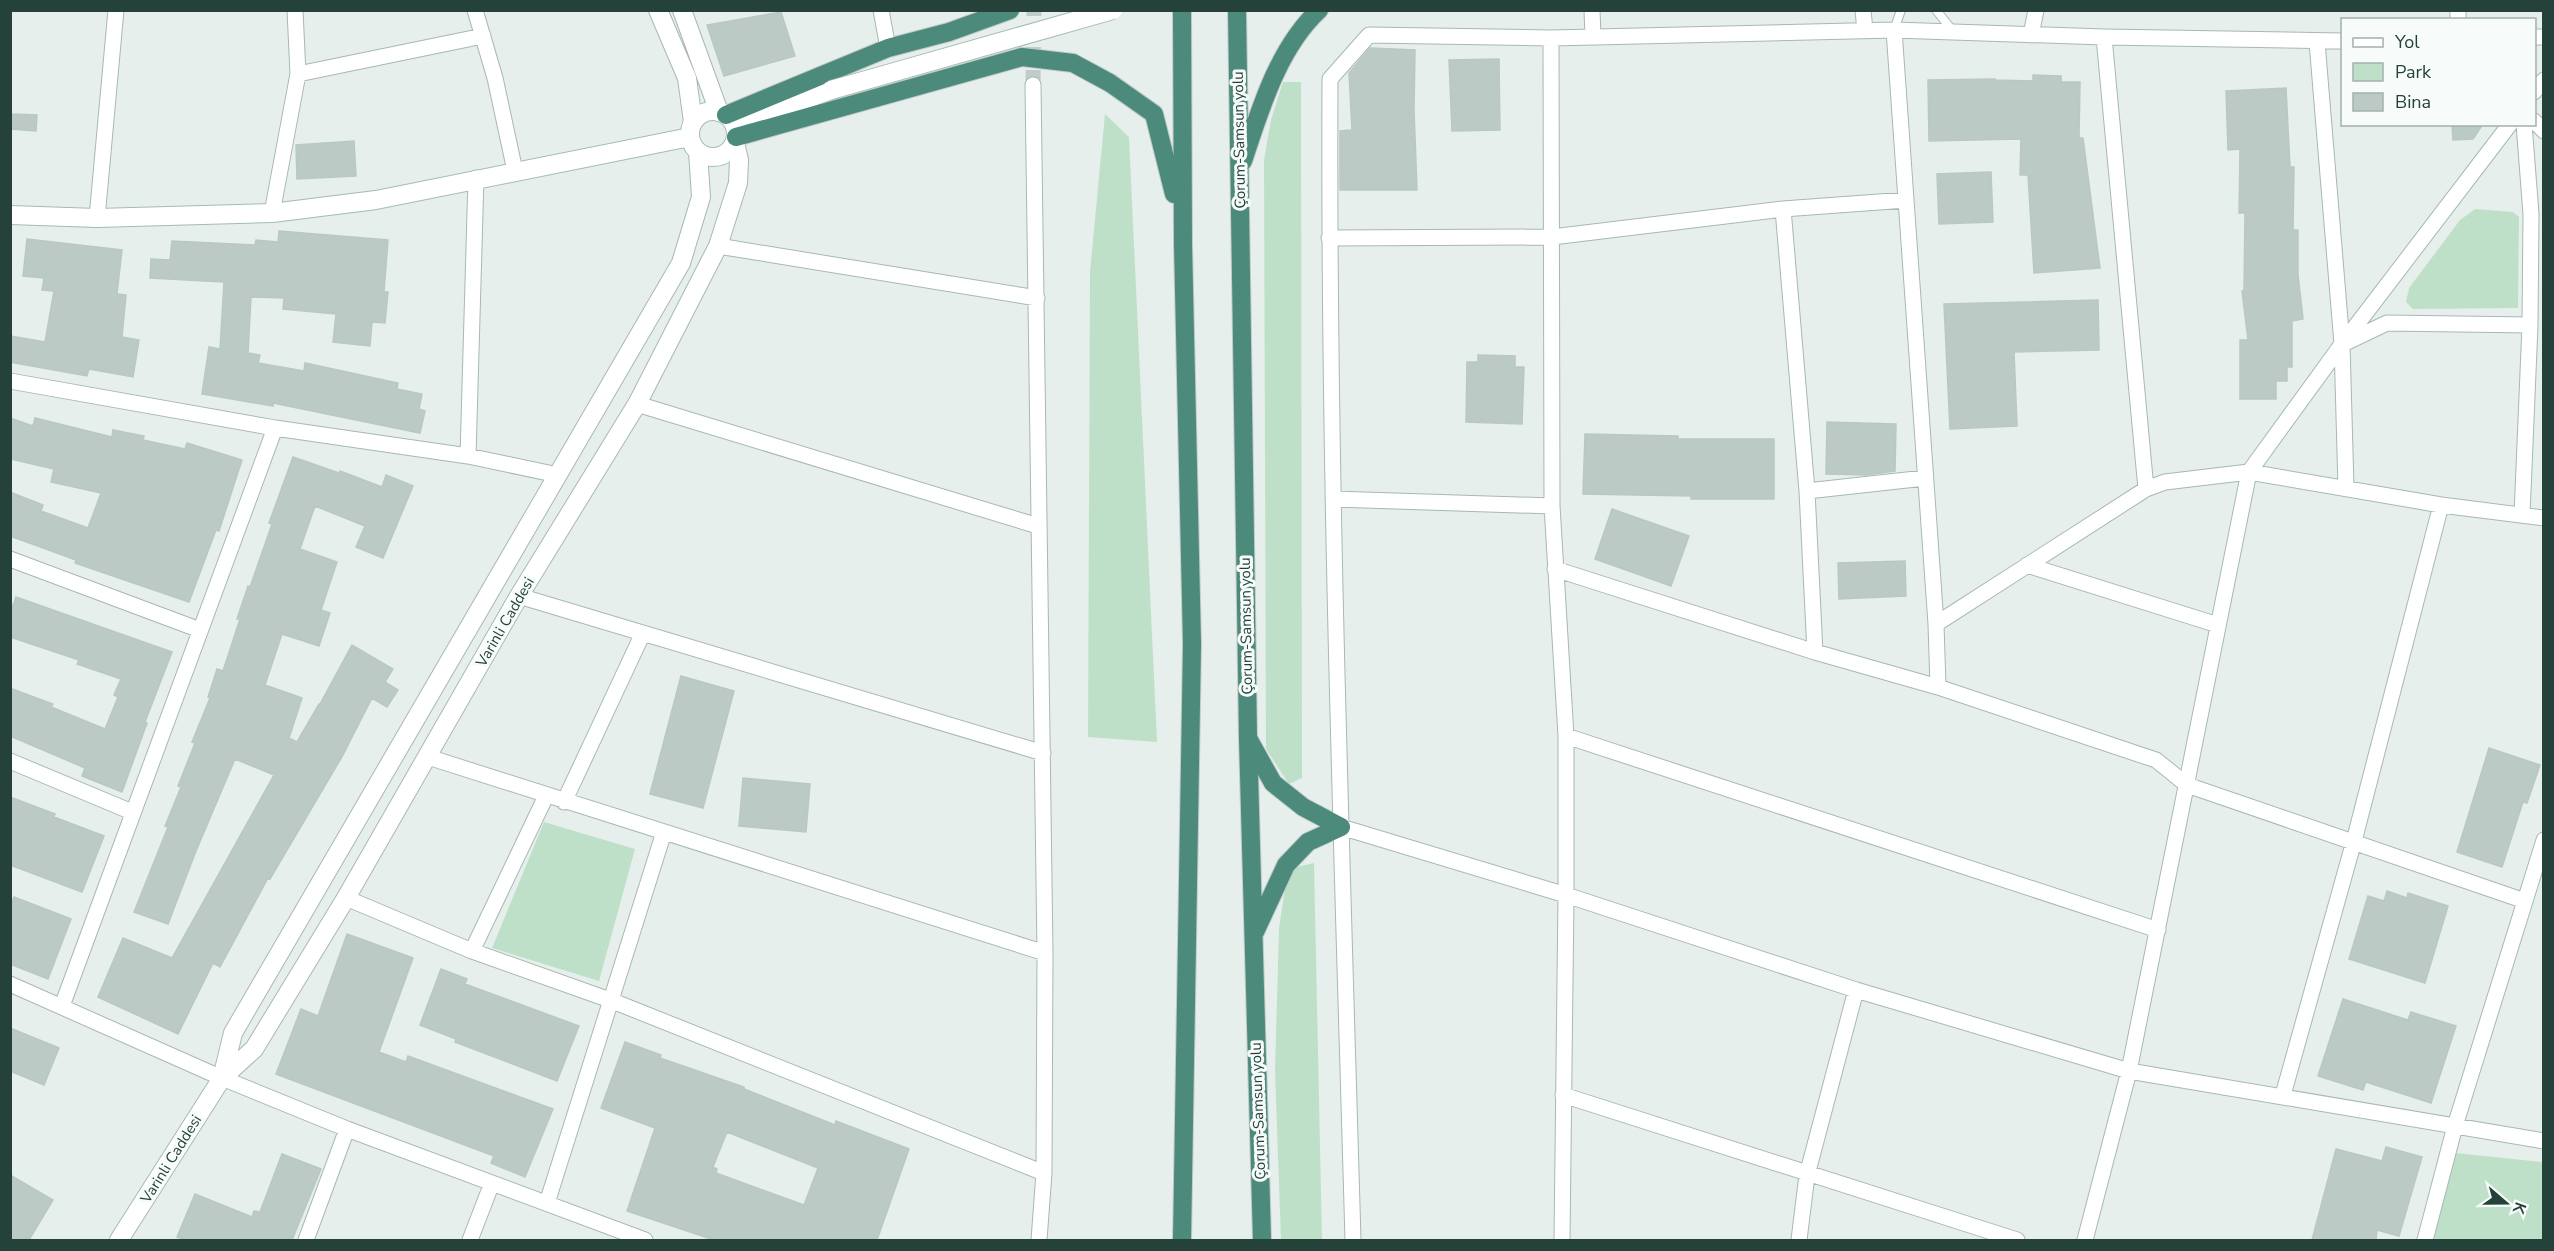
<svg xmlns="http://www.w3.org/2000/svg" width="2554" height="1251" font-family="'Nunito Sans',sans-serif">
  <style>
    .green { fill: #bfe0c8 }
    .building { fill: #bbcac4; stroke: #b8c9c2; stroke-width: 1.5; fill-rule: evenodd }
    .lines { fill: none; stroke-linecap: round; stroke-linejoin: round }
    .minor-tunnel { stroke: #bfccc8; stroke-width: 15; stroke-dasharray: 15 8; stroke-linecap: butt }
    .service-casing { stroke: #a8b8b2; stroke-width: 10 }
    .minor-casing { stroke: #a8b8b2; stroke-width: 17 }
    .tertiary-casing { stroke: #a8b8b2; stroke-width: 20 }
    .secondary-casing { stroke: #a4bbb3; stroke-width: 20 }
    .trunk-casing { stroke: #c2cac8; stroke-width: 20 }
    .service { stroke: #fff; stroke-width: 8 }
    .minor { stroke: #fff; stroke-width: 15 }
    .tertiary { stroke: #fff; stroke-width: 18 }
    .secondary { stroke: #fff; stroke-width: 18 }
    .trunk { stroke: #4c8a7c; stroke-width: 18 }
    .secondary-bridge-casing { stroke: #a4bbb3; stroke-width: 20; stroke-linecap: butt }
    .secondary-bridge { stroke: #fff; stroke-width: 18 }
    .labels { text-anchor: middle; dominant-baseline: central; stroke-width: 6; stroke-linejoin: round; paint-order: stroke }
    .street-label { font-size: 15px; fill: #24423a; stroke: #f7fbf9 }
  </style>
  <rect width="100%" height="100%" fill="#e6efeb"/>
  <path class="green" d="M1283,82H1301L1302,778L1289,784L1266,749L1264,160L1271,120Z
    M1105,114L1129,137L1157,742L1088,737L1090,272Z
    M2475,209L2513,212L2519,217L2518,308L2413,309L2406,302L2409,288L2460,220Z
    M544,822L635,849L599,981L492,948Z
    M1314,863L1322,1240H1281L1275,1071L1279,928L1288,869Z
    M2455,1153L2543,1162V1240H2433Z"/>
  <path class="building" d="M781,12L795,56L724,76L707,25Z
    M1370,48L1415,50L1414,110L1417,190H1340V131L1352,130L1349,73Z
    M1499,59L1500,130L1452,131L1449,60Z
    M2033,75L2061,76V82H2080L2079,138H2083L2100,268L2034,273L2028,175H2020L2021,139L1929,141L1928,80L1995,79V80L2033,81Z
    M2286,88L2290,167H2294L2293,230H2298V275L2303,319L2292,321V367H2287V381H2276V399H2240V340H2248L2242,291H2244L2245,213H2239L2240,149L2228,150L2226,91Z
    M10,114L37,115L36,131L10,129Z
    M2452,124H2483L2473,139L2453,140Z
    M354,141L356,176L297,179L296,145Z
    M1991,172L1993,222L1939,224L1937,174Z
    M279,231L388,240L384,292H388L385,323L372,322L370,346L333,342L336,314L283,309L284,298L251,297L248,353L260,355L258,363L304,371L305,363L398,383L397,389L422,394L419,409L425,411L420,433L273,403V406L202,394L209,347L220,349L224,282L150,278L151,259L170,260L172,241L255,245L256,240L278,242Z
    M27,239L122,250L117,294L126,295L122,337L139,340L133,377L89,369L87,376L10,362V336L45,342L54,291L42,290L44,278L23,276Z
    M2098,300L2099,350L2014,352L2017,426L1950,429L1944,304Z
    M1478,355L1515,356V367H1524L1522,424L1466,422L1467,362H1478Z
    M10,418L33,426L35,418L112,437L113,430L144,436L143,440L185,449L187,443L242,460L219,531L216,530L189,602L75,563L76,560L10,536V492L43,505L41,511L88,528L101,493L51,482L54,469L10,459Z
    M1827,422L1896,424L1895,471L1866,475L1826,474Z
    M1585,434L1678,436V439H1774V499H1691V496L1583,494Z
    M293,457L339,473L340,471L382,487L386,475L413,486L383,558L356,547L365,526L315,506L300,549L337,562L321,610L330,613L319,646L282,634L265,685L302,698L289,738L297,742L319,704H320L352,645L393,669L385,682L398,690L387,707L372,698L343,755L270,879L268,878L220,967L213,963L178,1034L98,997L123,938L172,958L274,775L235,759L196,851L168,924L134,912L168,827L165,826L181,787L178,786L195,743L192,742L210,698L208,697L217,669L223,671L240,619H237L248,586L250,587L272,524L269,523Z
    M1612,509L1689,536L1671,586L1595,559Z
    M1905,561L1906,596L1839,599L1838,563Z
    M16,597L172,652L145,722L147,723L122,792L82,776L85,768L10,736V688L53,704L51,707L105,729L118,697L114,695L121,679L77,664L79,660L10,637V614Z
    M681,676L734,691L703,808L650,794Z
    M2489,748L2540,765L2527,803L2523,802L2502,867L2457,852Z
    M743,778L810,784L806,832L739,826Z
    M10,797L55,814L54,817L104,836L82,892L10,865Z
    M2387,891L2407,898L2408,893L2448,906L2425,983L2349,959L2368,896L2384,901Z
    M14,897L71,919L48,979L10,964V906Z
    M347,934L413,958L379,1052L406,1062L408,1056L553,1109L525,1177L491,1163L494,1156L276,1074L301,1009L318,1016Z
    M441,969L467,979L465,984L579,1026L557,1081L455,1042L456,1039L420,1025Z
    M2343,999L2408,1020L2411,1012L2456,1026L2431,1103L2366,1082L2363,1090L2318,1076Z
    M10,1028L59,1048L44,1085L10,1071Z
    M625,1042L661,1055L660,1058L744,1087V1089L835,1125L836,1121L909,1149L877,1240H714L627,1211L655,1128L601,1108ZM727,1132L818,1168L804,1205L716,1173L717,1169L713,1167Z
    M2386,1147L2422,1157L2399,1236L2377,1230L2376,1240H2312L2336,1149L2382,1161Z
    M282,1154L321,1169L292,1240H186L177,1237L195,1194L252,1217L254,1211L260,1212Z
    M10,1175L53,1200L29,1240H10Z"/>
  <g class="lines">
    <path class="minor-tunnel" d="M1033,85L1034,10"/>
    <defs>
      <path id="service" d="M1936,10L1952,30
        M1894,30L1901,10"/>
      <path id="minor" d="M475,10L495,78L515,171
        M881,10L888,48
        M1592,10L1593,37
        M1863,10L1865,31
        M2458,10V20
        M1894,30L1936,624L1938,687
        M2031,35L2036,10
        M2104,37L2146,489
        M2534,37H2544
        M1551,38L1552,506L1566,736V895L1562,1240
        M2317,42L2342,344L2346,488
        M298,74L483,36
        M1033,85L1045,953L1044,1173L1039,1240
        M2534,92L2544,80
        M2534,121L2544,131
        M1783,209L1807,491L1815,652
        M272,213L298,74L295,10
        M97,218L116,10
        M1329,238L1552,237L1783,209L1906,200
        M718,246L1037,298
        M2345,343L2387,323L2530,325
        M10,381L275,428L468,456L558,475
        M637,404L1038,526
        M468,456L476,178
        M1807,491L1925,478
        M1333,499L1552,506
        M2522,515L2530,325L2531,214L2524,124
        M10,559L200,630
        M2027,565L2218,625
        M1555,569L1815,652L1938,687L2156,760L2187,785L2525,901
        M519,596L1043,753
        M1936,624L2146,489L2165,482L2249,472L2342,344L2510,124
        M1566,736L2158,930
        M428,757L1045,953
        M10,761L132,812
        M564,802L643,633
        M1341,827L1566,895L1856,990L2129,1071L2544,1141
        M346,898L472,951L610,1000L1044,1173
        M472,951L546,796
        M10,984L222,1078L347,1129L645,1240
        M62,1006L275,428
        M1563,1095L2017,1240
        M2283,1095L2354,841L2441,505
        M547,1203L664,832
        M306,1240L347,1129
        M470,1240L492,1183
        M1353,1240C1342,853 1328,466 1330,79L1369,35L1551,38L1894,30L2104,37L2342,41
        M1799,1240L1807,1175L1856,990
        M2085,1240L2129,1071L2249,472L2441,505L2544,518
        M2425,1240L2455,1126L2544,840"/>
      <path id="tertiary" d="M658,10L687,78L693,122
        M682,10L719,112
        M222,1078L233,1033L681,263L701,197L698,152
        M119,1240L222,1078L254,1049L346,898L519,596L637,404L718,246L738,183L739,160L735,143"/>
      <path id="secondary" d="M690 134a23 23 0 1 1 46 0a23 23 0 1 1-46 0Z
        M735,125L831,90
        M10,215L97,218L272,213L376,200L690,137"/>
      <path id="trunk" d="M1182,10L1183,244L1192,644L1182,1240
        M1237,10L1248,738L1262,1240
        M726,115L888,48L949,32L1010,10
        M736,137L1022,57L1073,63L1110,83L1154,114L1174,194
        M1243,161C1260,110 1278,48 1319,10
        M1249,740L1273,783L1303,807L1341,827
        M1255,932L1286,865L1308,842L1341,827"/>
    </defs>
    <use href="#service" class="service-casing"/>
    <use href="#minor" class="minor-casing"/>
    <use href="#tertiary" class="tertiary-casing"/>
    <use href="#secondary" class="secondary-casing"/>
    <use href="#trunk" class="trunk-casing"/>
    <use href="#service" class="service"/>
    <use href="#minor" class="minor"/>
    <use href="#tertiary" class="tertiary"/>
    <use href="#secondary" class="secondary"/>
    <use href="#trunk" class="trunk"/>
    <defs>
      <path id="secondary-bridge" d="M831,90L1113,10"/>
    </defs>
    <use href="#secondary-bridge" class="secondary-bridge-casing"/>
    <use href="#secondary-bridge" class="secondary-bridge"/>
  </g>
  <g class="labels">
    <g class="street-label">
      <text transform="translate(1239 140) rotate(-91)">Çorum-Samsun yolu</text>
      <text transform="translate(505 622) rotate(-60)">Varinli Caddesi</text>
      <text transform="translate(1246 626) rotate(-91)">Çorum-Samsun yolu</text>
      <text transform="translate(1258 1111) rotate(-92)">Çorum-Samsun yolu</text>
      <text transform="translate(171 1159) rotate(-58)">Varinli Caddesi</text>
    </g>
  </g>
  <rect width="2554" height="1251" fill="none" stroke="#24423a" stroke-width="24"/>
  <rect x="2341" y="18" width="195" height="108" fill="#f7fbf9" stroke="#a3b1ad" stroke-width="1.5"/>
  <rect x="2353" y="38" width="30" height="9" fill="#ffffff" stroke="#a3b1ad" stroke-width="1.5"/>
  <text x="2395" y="48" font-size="18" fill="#24423a">Yol</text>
  <rect x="2353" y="63" width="30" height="18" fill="#bfe0c8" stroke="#a3b1ad" stroke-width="1.5"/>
  <text x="2395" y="78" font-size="18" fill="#24423a">Park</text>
  <rect x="2353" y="93" width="30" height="18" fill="#bbcac4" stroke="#a3b1ad" stroke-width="1.5"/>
  <text x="2395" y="108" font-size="18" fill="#24423a">Bina</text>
  <g transform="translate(2506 1203) rotate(110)" stroke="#f7fbf9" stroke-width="4.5" paint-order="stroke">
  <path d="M0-4.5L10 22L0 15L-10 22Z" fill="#24423a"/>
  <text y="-9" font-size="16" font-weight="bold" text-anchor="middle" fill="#24423a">K</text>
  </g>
</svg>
